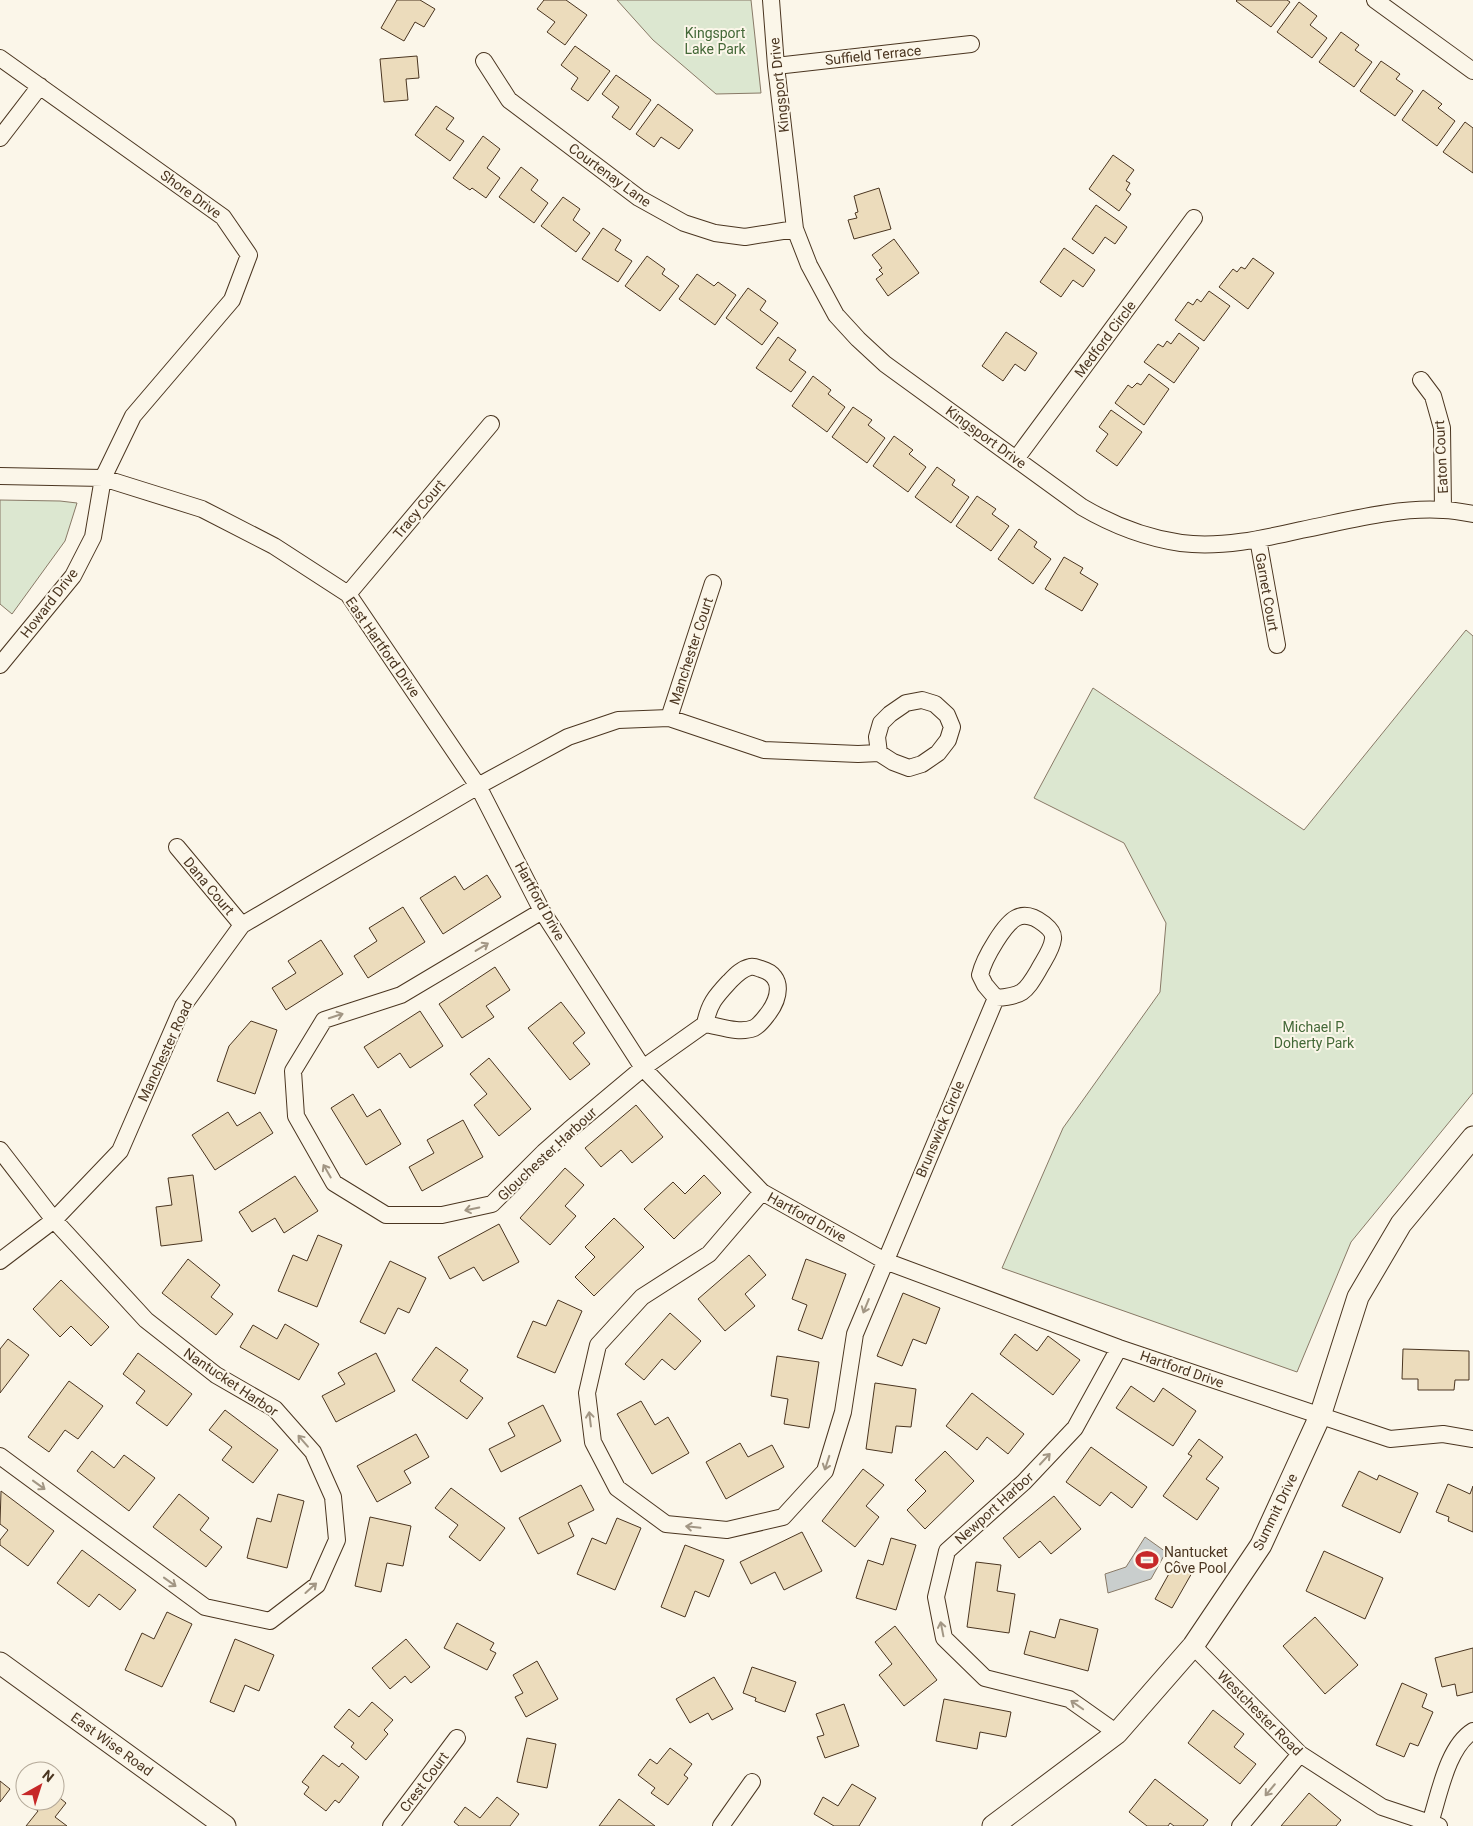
<svg xmlns="http://www.w3.org/2000/svg" width="1473" height="1826" font-family="Roboto,sans-serif">
  <style>
    .green { fill: #dce7d0; stroke: #887966 }
    .water { fill: #c9cecd; stroke: #887966 }
    .building { fill: #ecdcbc; stroke: #4a3520 }
    .lines { fill: none; stroke-linecap: round; stroke-linejoin: round }
    .minor-casing { stroke: #4a3520; stroke-width: 18 }
    .tertiary-casing { stroke: #4a3520; stroke-width: 23 }
    .minor { stroke: #fbf6e9; stroke-width: 16 }
    .tertiary { stroke: #fbf6e9; stroke-width: 21 }
    .oneway { stroke: #a29684 }
    .labels { text-anchor: middle; dominant-baseline: central; stroke-width: 4; stroke-linejoin: round; paint-order: stroke }
    .park-label { font-size: 14px; fill: #436837; stroke: #fbf6e9 }
    .street-label { font-size: 14px; fill: #4a3520; stroke: #fbf6e9 }
    .poi-label { font-size: 14px; fill: #4a3520; stroke: #fbf6e9; text-anchor: start }
  </style>
  <rect width="100%" height="100%" fill="#fbf6e9"/>
  <path class="green" d="M617,0H751L761,93L716,94L653,40Z
    M0,500L60,501L77,503L65,541L12,614L0,604Z
    M1466,630L1473,636V1093L1351,1242L1297,1372L1002,1268L1063,1128L1160,992L1166,923L1124,843L1034,798L1093,688L1304,830Z"/>
  <path class="water" d="M1145,1537L1166,1552L1151,1579L1108,1593L1105,1574L1126,1567Z"/>
  <path class="building" d="M397,0H420L435,9L424,27L415,22L404,41L381,28Z
    M544,0H566L587,15L565,45L547,32L555,22L537,9Z
    M1237,0H1287L1290,2L1271,27L1236,1Z
    M1299,2L1317,16L1310,25L1327,38L1312,58L1277,32Z
    M1341,32L1359,45L1355,50L1372,62L1354,87L1319,62Z
    M575,46L610,71L588,101L571,89L578,78L561,65Z
    M417,56L419,78L406,79L408,100L384,102L380,59Z
    M1381,61L1400,74L1396,79L1413,91L1395,116L1360,91Z
    M616,75L651,100L630,130L612,117L619,107L602,94Z
    M1423,90L1442,104L1438,108L1455,121L1437,146L1402,120Z
    M658,104L693,130L679,149L661,137L654,147L636,134Z
    M436,106L454,118L446,129L464,141L450,161L415,135Z
    M1465,122L1473,128V173L1443,152Z
    M483,136L500,149L487,168L500,178L486,198L472,188L470,190L453,178Z
    M1113,155L1134,170L1126,181L1130,183L1126,190L1131,194L1119,211L1089,189Z
    M521,167L538,180L531,190L548,203L534,223L499,197Z
    M879,188L891,229L854,239L848,220L857,218L855,213L858,212L854,196Z
    M563,197L580,209L573,220L590,233L576,252L541,226Z
    M1096,205L1127,227L1115,244L1105,237L1093,254L1072,239Z
    M603,228L621,240L615,250L632,261L618,282L582,259Z
    M894,239L919,273L888,296L876,279L883,274L879,270L882,268L872,255Z
    M1064,248L1095,270L1083,287L1073,280L1061,297L1040,282Z
    M647,256L665,269L662,274L679,286L660,311L625,286Z
    M1253,258L1274,273L1248,309L1219,287L1233,269L1237,272L1241,267L1245,269Z
    M697,274L714,286L718,282L736,295L715,325L679,299Z
    M748,288L766,301L760,310L778,323L762,345L726,318Z
    M1209,291L1230,306L1204,341L1175,320L1188,302L1193,305L1197,299L1201,302Z
    M1006,332L1037,353L1025,371L1015,364L1003,381L982,366Z
    M1179,333L1199,348L1174,383L1144,362L1158,344L1163,347L1167,341L1171,344Z
    M778,337L796,350L789,360L806,372L791,392L756,368Z
    M1149,374L1169,389L1144,425L1115,403L1128,385L1132,388L1137,383L1141,385Z
    M813,376L831,390L828,394L845,407L827,432L792,406Z
    M853,407L872,420L868,425L885,438L867,463L832,437Z
    M1111,410L1142,432L1117,466L1096,451L1108,434L1099,427Z
    M894,436L913,450L909,454L926,467L908,492L873,466Z
    M937,467L955,480L952,485L969,497L951,523L915,497Z
    M977,496L996,509L992,514L1009,526L991,551L956,526Z
    M1019,529L1037,542L1034,547L1051,559L1033,584L998,559Z
    M1064,557L1083,568L1080,573L1098,584L1082,611L1045,589Z
    M487,875L501,897L443,934L420,898L455,876L464,890Z
    M403,907L425,942L368,978L354,956L377,941L369,928Z
    M321,940L343,974L286,1010L272,988L296,973L288,961Z
    M495,967L510,990L486,1006L494,1017L462,1038L439,1004Z
    M561,1002L585,1033L573,1043L590,1064L570,1080L528,1028Z
    M420,1011L443,1046L410,1068L400,1053L378,1068L364,1047Z
    M251,1021L277,1030L255,1094L217,1081L229,1046Z
    M489,1058L531,1109L499,1136L474,1105L487,1094L470,1074Z
    M353,1094L367,1117L380,1109L401,1144L366,1165L331,1108Z
    M636,1105L663,1137L632,1163L621,1150L601,1167L585,1148Z
    M228,1112L237,1126L260,1112L273,1133L215,1170L192,1135Z
    M463,1120L483,1157L422,1191L409,1167L434,1153L427,1140Z
    M565,1168L584,1185L565,1206L576,1216L550,1245L520,1218Z
    M193,1175L202,1241L161,1246L156,1207L172,1205L168,1178Z
    M704,1175L721,1193L674,1239L644,1209L673,1182L685,1194Z
    M295,1176L318,1211L284,1233L275,1218L252,1232L239,1212Z
    M614,1218L644,1247L594,1296L575,1277L595,1257L585,1247Z
    M499,1224L519,1262L483,1281L474,1267L450,1279L438,1257Z
    M318,1235L342,1245L317,1307L278,1291L293,1255L307,1261Z
    M749,1255L766,1275L745,1294L755,1306L725,1331L698,1299Z
    M188,1259L220,1285L211,1297L233,1314L216,1335L162,1293Z
    M806,1259L846,1274L822,1339L798,1330L807,1305L792,1299Z
    M390,1261L426,1278L409,1313L398,1308L385,1334L360,1322Z
    M61,1280L109,1327L91,1346L71,1326L60,1337L33,1309Z
    M903,1293L940,1308L926,1344L913,1339L902,1366L877,1356Z
    M558,1300L582,1311L555,1373L517,1357L533,1321L546,1326Z
    M670,1313L701,1341L675,1370L662,1359L644,1380L625,1364Z
    M285,1324L319,1344L299,1380L240,1347L253,1325L277,1339Z
    M1015,1334L1037,1351L1048,1336L1080,1360L1053,1395L1000,1354Z
    M8,1339L29,1355L0,1393V1349Z
    M436,1347L468,1370L460,1381L483,1398L467,1419L412,1380Z
    M1403,1349L1469,1351V1380H1455L1454,1390H1418V1379H1402Z
    M138,1353L192,1394L167,1426L136,1403L145,1391L123,1374Z
    M376,1353L395,1391L336,1422L322,1396L345,1384L338,1373Z
    M777,1356L819,1362L809,1428L784,1424L788,1399L771,1396Z
    M69,1381L103,1406L78,1439L65,1430L49,1452L28,1437Z
    M875,1383L916,1389L911,1427L896,1426L892,1453L866,1449Z
    M1131,1386L1154,1402L1163,1388L1196,1411L1173,1446L1116,1408Z
    M972,1393L1024,1434L1008,1454L987,1437L977,1450L946,1426Z
    M641,1401L655,1425L668,1417L689,1453L652,1474L617,1414Z
    M543,1405L561,1441L501,1472L489,1449L515,1436L508,1423Z
    M225,1410L278,1450L253,1483L222,1460L232,1447L209,1430Z
    M416,1434L429,1457L404,1471L411,1483L377,1502L357,1466Z
    M1199,1439L1223,1457L1206,1479L1219,1488L1197,1520L1163,1496L1192,1456L1188,1454Z
    M740,1443L748,1457L772,1445L784,1467L726,1499L706,1462Z
    M1091,1447L1147,1487L1132,1508L1111,1492L1100,1506L1066,1482Z
    M92,1451L114,1468L124,1455L155,1478L129,1511L77,1471Z
    M945,1451L974,1481L925,1529L907,1510L926,1491L915,1480Z
    M863,1469L884,1485L866,1506L879,1517L855,1547L822,1521Z
    M1359,1471L1377,1480L1379,1475L1418,1493L1400,1533L1342,1506Z
    M1448,1484L1470,1494L1473,1486V1532L1448,1521L1449,1517L1436,1512Z
    M581,1485L594,1510L568,1523L574,1536L538,1554L519,1518Z
    M451,1488L505,1528L480,1561L449,1537L458,1525L435,1508Z
    M1,1491L54,1531L28,1566L0,1545V1540L8,1530L0,1524Z
    M179,1494L209,1518L200,1530L222,1547L206,1567L153,1527Z
    M278,1494L304,1501L287,1568L247,1558L257,1518L271,1522Z
    M1054,1496L1081,1529L1051,1554L1040,1541L1019,1558L1003,1538Z
    M370,1517L411,1526L403,1566L387,1563L381,1592L355,1586Z
    M617,1518L641,1528L615,1590L577,1574L592,1538L606,1544Z
    M802,1532L822,1571L784,1590L775,1572L751,1584L740,1562Z
    M891,1538L916,1545L896,1610L856,1598L868,1560L883,1565Z
    M685,1545L724,1560L709,1597L695,1591L685,1617L661,1607Z
    M82,1550L136,1590L120,1610L99,1594L89,1607L57,1583Z
    M1324,1551L1383,1578L1365,1619L1306,1591Z
    M1176,1561L1193,1571L1172,1608L1155,1599Z
    M976,1562L1001,1565L997,1591L1015,1594L1009,1633L967,1627Z
    M167,1612L192,1624L162,1687L125,1670L142,1633L154,1639Z
    M1315,1617L1358,1665L1325,1694L1283,1646Z
    M1060,1619L1098,1629L1088,1671L1024,1654L1030,1631L1055,1638Z
    M457,1623L494,1643L490,1650L496,1653L487,1670L444,1648Z
    M895,1626L937,1680L904,1706L879,1675L892,1664L875,1642Z
    M235,1639L274,1655L259,1691L245,1685L234,1712L210,1702Z
    M406,1639L430,1667L411,1683L405,1676L390,1689L372,1668Z
    M1473,1648V1692L1457,1696L1455,1684L1442,1687L1435,1658Z
    M537,1661L558,1699L526,1717L515,1697L523,1693L513,1675Z
    M752,1667L796,1682L785,1712L755,1701L756,1698L743,1693Z
    M714,1677L733,1709L712,1720L708,1713L690,1723L676,1699Z
    M1402,1683L1427,1694L1422,1707L1433,1712L1418,1746L1410,1743L1404,1757L1376,1745Z
    M944,1699L1011,1712L1006,1737L980,1732L977,1749L936,1741Z
    M372,1702L393,1720L384,1730L388,1734L366,1760L351,1747L354,1743L334,1727L349,1709L359,1717Z
    M844,1704L859,1746L825,1758L817,1737L824,1735L816,1714Z
    M1213,1710L1244,1734L1234,1747L1256,1764L1240,1784L1188,1743Z
    M527,1738L556,1744L547,1788L517,1782Z
    M670,1748L692,1764L684,1775L688,1778L668,1805L651,1793L655,1788L638,1775L650,1759L657,1764Z
    M323,1755L339,1767L342,1763L359,1777L339,1803L335,1800L326,1811L304,1794L309,1787L302,1782Z
    M1155,1779L1208,1820L1203,1826H1174L1170,1823L1168,1826H1147L1129,1812Z
    M0,1781L10,1789L0,1802Z
    M852,1784L876,1798L859,1826H834L814,1814L823,1797L838,1806Z
    M1309,1793L1341,1820L1336,1826H1281Z
    M55,1794L66,1803L55,1817L67,1826H26L38,1811L33,1807L38,1801H55Z
    M497,1797L519,1814L510,1826H459L454,1822L465,1807L480,1818Z
    M619,1799L655,1826H599Z"/>
  <g class="lines">
    <defs>
      <path id="minor" d="M771,0L776,66L795,229L809,265L836,315L858,339L885,364L1082,507C1111,524 1147,538 1181,543C1221,548 1262,539 1301,530C1347,521 1396,507 1443,510C1453,510 1463,512 1473,514
        M1375,0L1473,71
        M0,58L223,217L249,255L232,300L133,416L103,478L93,537L73,576L0,665
        M484,61L509,100L639,198L684,223L715,233L745,237L795,229
        M776,66L971,44
        M0,138L40,86
        M1421,380L1433,396L1442,428L1443,510
        M1016,459L1194,218
        M0,476L103,478L202,509L274,546L348,594L478,786L542,911L643,1068L762,1192L885,1261L1119,1348L1390,1439L1443,1434L1473,1439
        M1258,539L1277,645
        M348,594L491,424
        M669,718L713,583
        M177,847L242,925
        M542,911L401,995L324,1020L293,1071L296,1116L334,1183L386,1215H442L492,1204L544,1152L569,1130L643,1068L705,1024C709,1004 715,997 729,982C735,976 741,969 750,967C754,966 758,968 761,969C786,976 779,1000 767,1015C764,1019 758,1026 754,1028C739,1034 719,1026 705,1024
        M0,1150L54,1220L146,1320L216,1375L275,1409L313,1452L333,1497L337,1540L317,1585L270,1621L205,1607L0,1456
        M762,1192L709,1254L642,1297L598,1345L587,1393L593,1442L617,1488L666,1524L727,1530L783,1517L825,1471L843,1412L855,1334L996,998L985,985L980,975C983,962 989,952 996,941C1009,920 1021,906 1044,924C1049,928 1054,933 1053,939C1052,950 1043,961 1038,971C1025,993 1022,996 996,998
        M0,1261L54,1220L120,1151L183,1006L242,925L478,786L568,737L618,720L669,718L764,750L858,754L879,753L893,762L909,768L922,764L938,753L948,740L952,727L947,715L935,704L922,700L906,703L890,714L881,723L877,737L879,753
        M1193,1646L1300,1754L1382,1807L1439,1826
        M1117,1733L1069,1699L985,1678L944,1638L936,1597L947,1551L1024,1482L1075,1428L1119,1348
        M1430,1823C1439,1796 1447,1747 1473,1731
        M391,1826L457,1738
        M721,1826L752,1782
        M1240,1826L1300,1754"/>
      <path id="tertiary" d="M0,1663L225,1826
        M993,1826L1117,1733L1193,1646L1261,1545L1320,1416L1358,1297L1401,1224L1473,1137"/>
    </defs>
    <use href="#minor" class="minor-casing"/>
    <use href="#tertiary" class="tertiary-casing"/>
    <use href="#minor" class="minor"/>
    <use href="#tertiary" class="tertiary"/>
  </g>
  <defs><path id="oneway-shaft" d="M-6 0H5M1.5-3L5.5 0L1.5 3" fill="none" stroke-width="1.6" stroke-linecap="round" stroke-linejoin="round" transform="scale(1.25)"/></defs>
  <g class="oneway">
    <use href="#oneway-shaft" transform="translate(482 947) rotate(-31)"/>
    <use href="#oneway-shaft" transform="translate(336 1016) rotate(-18)"/>
    <use href="#oneway-shaft" transform="translate(327 1171) rotate(-120)"/>
    <use href="#oneway-shaft" transform="translate(472 1209) rotate(168)"/>
    <use href="#oneway-shaft" transform="translate(866 1306) rotate(112)"/>
    <use href="#oneway-shaft" transform="translate(590 1419) rotate(-97)"/>
    <use href="#oneway-shaft" transform="translate(303 1441) rotate(-131)"/>
    <use href="#oneway-shaft" transform="translate(1045 1459) rotate(-47)"/>
    <use href="#oneway-shaft" transform="translate(827 1463) rotate(108)"/>
    <use href="#oneway-shaft" transform="translate(39 1485) rotate(36)"/>
    <use href="#oneway-shaft" transform="translate(693 1527) rotate(-174)"/>
    <use href="#oneway-shaft" transform="translate(170 1582) rotate(36)"/>
    <use href="#oneway-shaft" transform="translate(311 1588) rotate(-42)"/>
    <use href="#oneway-shaft" transform="translate(942 1629) rotate(-101)"/>
    <use href="#oneway-shaft" transform="translate(1077 1705) rotate(-145)"/>
    <use href="#oneway-shaft" transform="translate(1270 1790) rotate(130)"/>
  </g>
  <defs>
    <symbol id="stadium-bare" viewBox="-9 -9 18 18"><path d="M0-5a6.5 5 0 1 0 0 10a6.5 5 0 1 0 0-10ZM-3.5-1.8h7v3.6h-7Z" fill="#c62828" stroke="#fbf6e9" stroke-width="2.5" paint-order="stroke"/></symbol>
  </defs>
  <g fill-rule="evenodd">
    <use href="#stadium-bare" x="1131" y="1544" width="32" height="32"/>
  </g>
  <g class="labels">
    <g class="park-label">
      <text x="715" y="33">Kingsport<tspan x="715" dy="16">Lake Park</tspan></text>
      <text x="1314" y="1027">Michael P.<tspan x="1314" dy="16">Doherty Park</tspan></text>
    </g>
    <g class="street-label">
      <text transform="translate(873 55) rotate(-6)">Suffield Terrace</text>
      <text transform="translate(779 85) rotate(-96)">Kingsport Drive</text>
      <text transform="translate(610 175) rotate(36)">Courtenay Lane</text>
      <text transform="translate(191 194) rotate(36)">Shore Drive</text>
      <text transform="translate(1105 339) rotate(-53)">Medford Circle</text>
      <text transform="translate(986 437) rotate(36)">Kingsport Drive</text>
      <text transform="translate(1441 457) rotate(-93)">Eaton Court</text>
      <text transform="translate(419 509) rotate(-50)">Tracy Court</text>
      <text transform="translate(1267 592) rotate(80)">Garnet Court</text>
      <text transform="translate(49 603) rotate(-52)">Howard Drive</text>
      <text transform="translate(383 647) rotate(55)">East Hartford Drive</text>
      <text transform="translate(691 651) rotate(-72)">Manchester Court</text>
      <text transform="translate(209 886) rotate(50)">Dana Court</text>
      <text transform="translate(540 901) rotate(61)">Hartford Drive</text>
      <text transform="translate(165 1051) rotate(-65)">Manchester Road</text>
      <text transform="translate(940 1129) rotate(-67)">Brunswick Circle</text>
      <text transform="translate(547 1154) rotate(-43)">Glouchester Harbour</text>
      <text transform="translate(807 1217) rotate(29)">Hartford Drive</text>
      <text transform="translate(1182 1369) rotate(19)">Hartford Drive</text>
      <text transform="translate(231 1382) rotate(34)">Nantucket Harbor</text>
      <text transform="translate(994 1508) rotate(-42)">Newport Harbor</text>
      <text transform="translate(1275 1512) rotate(-64)">Summit Drive</text>
      <text transform="translate(1260 1713) rotate(45)">Westchester Road</text>
      <text transform="translate(112 1744) rotate(36)">East Wise Road</text>
      <text transform="translate(424 1782) rotate(-53)">Crest Court</text>
    </g>
    <g class="poi-label">
      <text x="1164" y="1552">Nantucket<tspan x="1164" dy="16">Cove Pool</tspan></text>
    </g>
  </g>
  <g transform="translate(40 1786) rotate(39)"><circle r="24" fill="#fbf6e9" stroke="#b4a999"/>
  <path d="M0-4L9 19L0 12L-9 19Z" fill="#c62828"/>
  <text y="-8" font-size="14" font-weight="bold" text-anchor="middle" fill="#4a3520">N</text>
  </g>
</svg>
